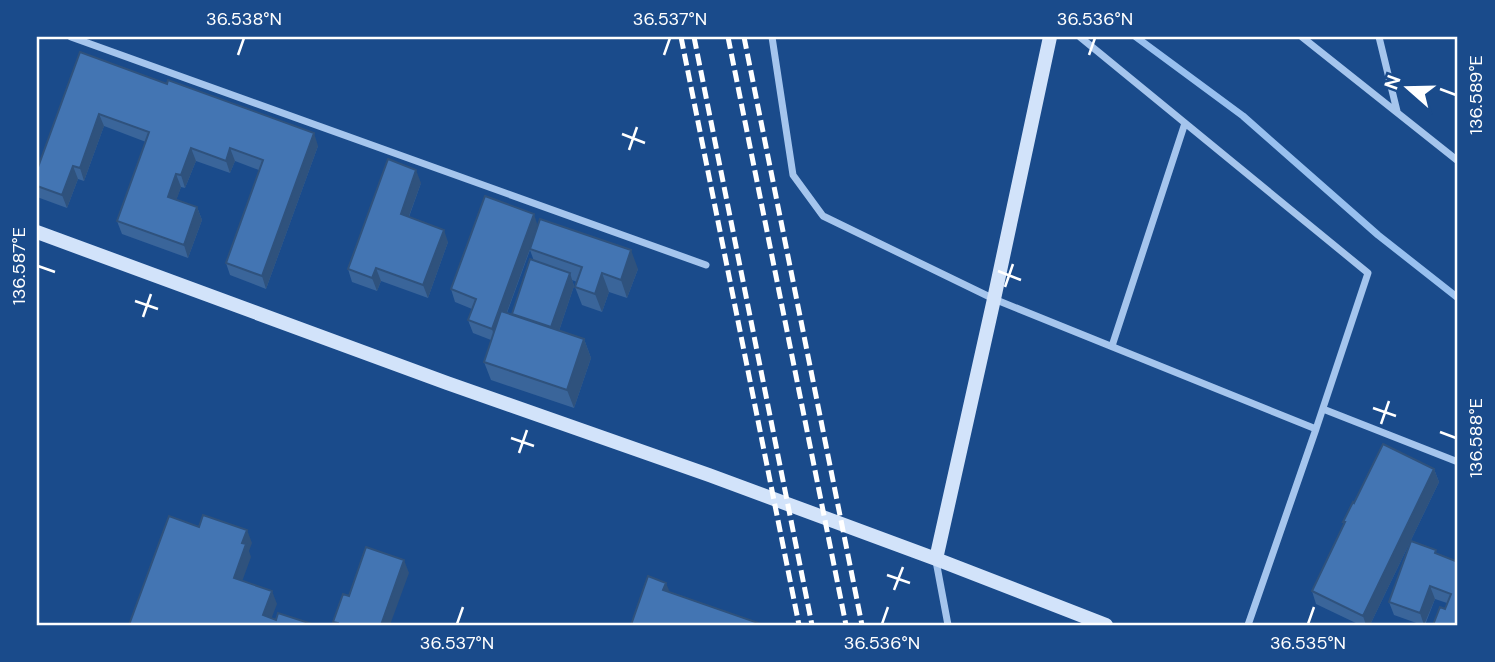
<svg xmlns="http://www.w3.org/2000/svg" width="1495" height="662" font-family="'DM Sans',sans-serif">
  <style>
    .lines { fill: none; stroke-linecap: round; stroke-linejoin: round }
    .stream { stroke: #98c0ef; stroke-width: 7 }
    .street { stroke: #a5c5ed; stroke-width: 7 }
    .secondary { stroke: #d2e3fa; stroke-width: 14 }
    .rail { stroke: #fff; stroke-width: 5; stroke-dasharray: 12 5; stroke-linecap: butt }
    .wall { fill: #3a659a; fill-rule: evenodd }
    .shaded-wall { fill: #2f527d }
    .building { fill: #4375b3; stroke: #2f527d; stroke-width: 2 }
    .ticks { fill: none; stroke: #fff; stroke-width: 2.5 }
    .neatline { fill: none; stroke: #fff; stroke-width: 2.5 }
    .ticks-label { font-size: 18px; text-anchor: middle; fill: #fff }
  </style>
  <rect width="100%" height="100%" fill="#1a4b8b"/>
  <g class="lines">
    <path class="stream" d="M1136,37L1243,116L1378,235L1458,298"/>
    <path class="street" d="M71,37L706,265
      M772,37L793,175L823,216L994,299L1316,429L1248,625
      M1080,37L1368,273L1316,429
      M1302,37L1458,161
      M1379,37L1397,111
      M1112,346L1185,123
      M1323,409L1458,462
      M936,561L948,625"/>
    <path class="secondary" d="M37,232L447,383L709,475L936,559L1106,625
      M936,559L994,299L1050,37"/>
    <path class="rail" d="M681,37L799,625
      M694,37L812,625
      M728,37L846,625
      M744,37L862,625"/>
  </g>
  <path class="wall" d="M80,52L318,146L266,289L230,275L226,263L259,170L235,161L230,173L196,161L185,188L181,187L176,200L197,207L202,220L188,258L122,234L117,221L146,142L104,126L84,181L78,179L67,208L37,197V170Z
    M421,183L409,217L448,242L428,298L381,281L377,291L352,282L348,269Z
    M538,225L638,269L627,298L609,292L602,312L582,305L575,287L577,282L572,280L574,286L559,331L584,339L591,358L574,408L491,380L484,362L491,340L473,333L468,320L472,309L455,302L451,289ZM530,250L534,261L512,315L507,313Z
    M1434,469L1439,482L1370,625H1360L1316,604L1312,591L1344,524L1343,522L1354,503Z
    M1437,554L1458,562V625L1445,609L1447,603L1435,599L1425,625H1422L1394,615L1389,602Z"/>
  <path class="shaded-wall" d="M99,114L104,126L84,181L80,168Z
    M314,133L318,146L266,289L262,276Z
    M191,148L196,161L185,188L181,175Z
    M230,148L235,161L230,173L226,161Z
    M73,166L78,179L67,208L62,195Z
    M416,170L421,183L405,227L401,214Z
    M176,174L181,187L173,210L168,197Z
    M197,207L202,220L188,258L184,245Z
    M534,214L538,227L496,342L492,329Z
    M444,230L448,242L428,298L423,285Z
    M631,250L638,269L627,298L621,280Z
    M376,268L381,281L377,291L372,278Z
    M570,273L574,286L556,340L551,327Z
    M602,273L609,292L602,312L595,294Z
    M584,339L591,358L574,408L567,390Z
    M1434,469L1439,482L1370,625H1366L1363,616Z
    M247,530L252,543L249,551L251,557L239,590L234,578L242,543Z
    M404,560L409,573L390,625H381Z
    M666,583L671,595L663,590Z
    M1430,586L1435,599L1424,625L1420,613Z
    M272,591L277,604L269,625L263,615Z"/>
  <path class="building" d="M80,52L167,84L168,80L314,133L262,276L226,263L263,160L230,148L226,161L191,148L181,175L176,174L168,197L197,207L184,245L117,221L149,132L99,114L80,168L73,166L62,195L37,186V170Z
    M388,159L416,170L401,214L444,230L423,285L376,268L372,278L348,269Z
    M485,196L534,214L492,329L468,320L476,299L451,289Z
    M540,219L631,250L621,280L602,273L595,294L575,287L582,267L530,249Z
    M530,259L570,273L551,327L512,314Z
    M501,311L584,339L567,390L484,362Z
    M1383,444L1434,469L1363,616L1312,591L1345,522H1343L1353,502L1354,503Z
    M203,515L247,530L242,543L246,544L234,578L272,591L263,615L276,620L278,613L315,625H129L169,516L199,527Z
    M1411,541L1436,550L1435,553L1458,562V625H1433L1440,607L1445,609L1451,594L1430,586L1420,613L1389,602Z
    M366,547L404,560L381,625H338V623L333,622L343,594L349,596Z
    M648,576L666,583L663,590L764,625H631Z"/>
  <path class="ticks" d="M238,55L244,38M664,55L670,38M1089,55L1095,38M1440,89L1456,95M622,134L645,143M629,150L637,127M38,266L55,272M998,271L1021,280M1005,287L1013,264M135,301L158,309M143,317L151,294M1373,408L1396,416M1381,424L1389,401M1440,432L1456,438M511,438L534,446M519,453L527,430M887,575L910,583M894,590L903,567M457,624L463,607M882,624L888,607M1308,624L1314,607"/>
  <rect width="1495" height="662" fill="none" stroke="#1a4b8b" stroke-width="77"/>
  <g transform="translate(1408 88) rotate(290)" stroke="#1a4b8b" stroke-width="5" paint-order="stroke">
  <path d="M0-5L12 26L0 18L-12 26Z" fill="#ffffff"/>
  <text y="-10" font-size="19" font-weight="bold" text-anchor="middle" fill="#ffffff">N</text>
  </g>
  <rect x="38" y="38" width="1418" height="586" class="neatline"/>
  <g class="ticks-label">
    <text x="244" y="25">36.538°N</text>
    <text x="670" y="25">36.537°N</text>
    <text x="1095" y="25">36.536°N</text>
    <text transform="translate(1476 95) rotate(-90)" y="6">136.589°E</text>
    <text transform="translate(19 266) rotate(-90)" y="6">136.587°E</text>
    <text transform="translate(1476 438) rotate(-90)" y="6">136.588°E</text>
    <text x="457" y="649">36.537°N</text>
    <text x="882" y="649">36.536°N</text>
    <text x="1308" y="649">36.535°N</text>
  </g>
</svg>
